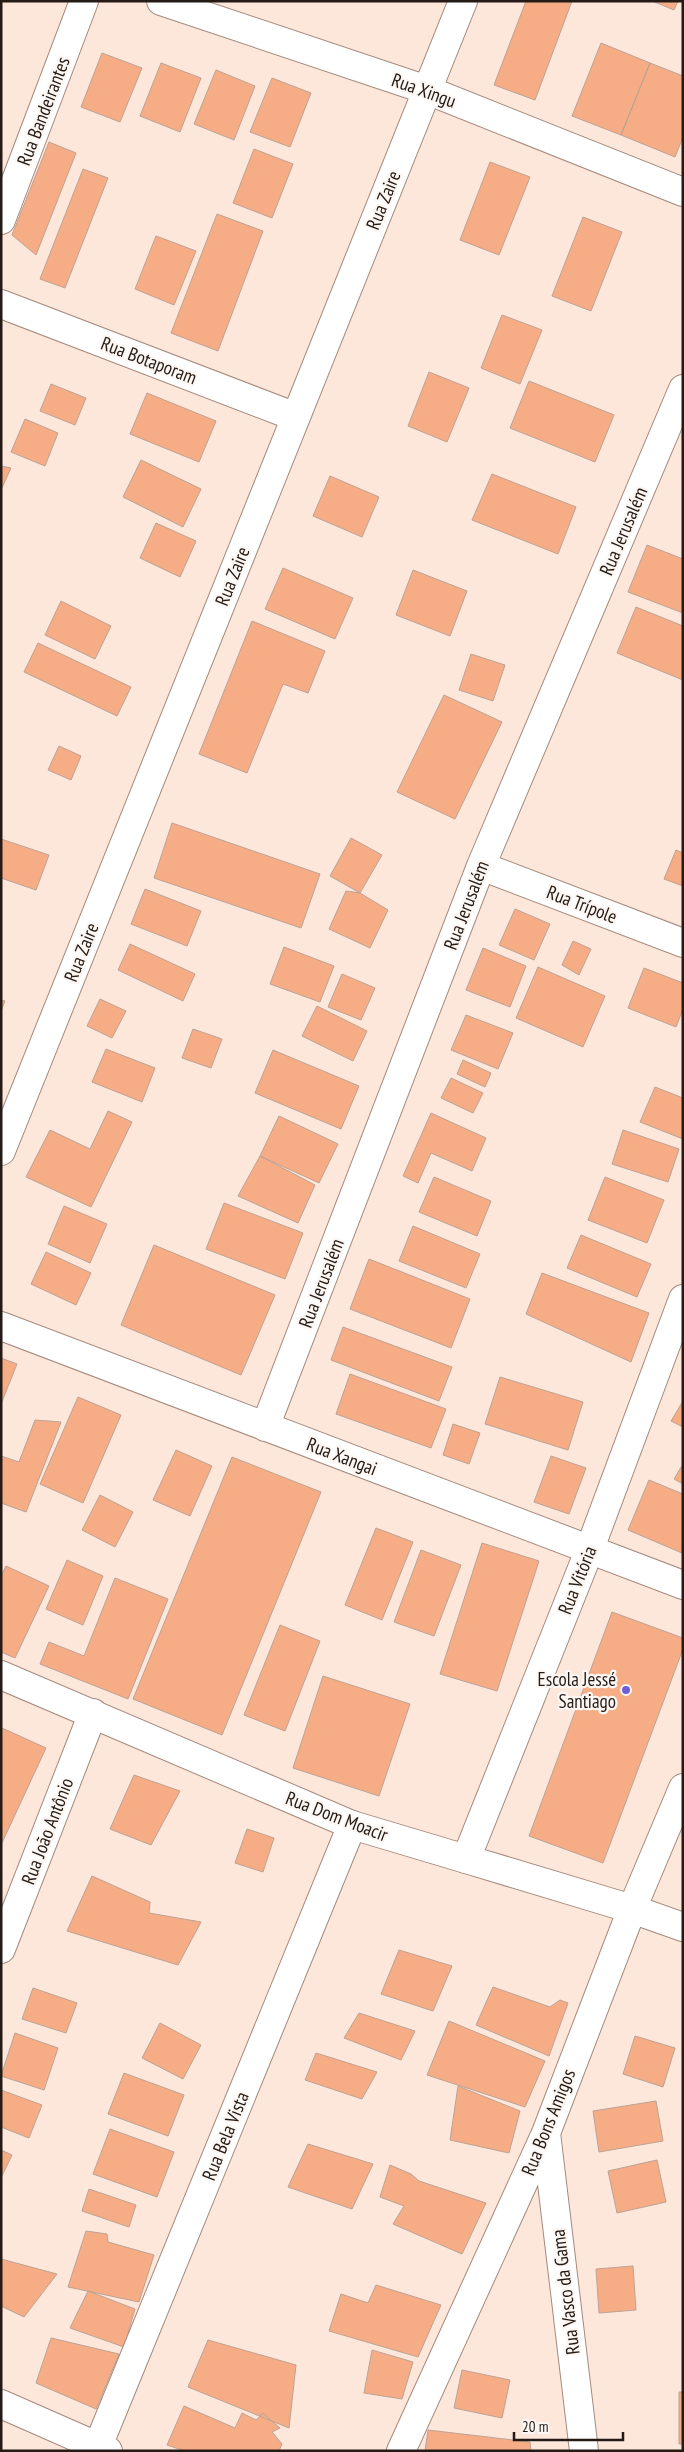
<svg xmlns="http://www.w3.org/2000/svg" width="684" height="2452" font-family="'PT Sans Narrow',sans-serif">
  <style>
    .building { fill: #f6ad86; stroke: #bda294 }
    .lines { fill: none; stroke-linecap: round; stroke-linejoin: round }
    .minor-casing { stroke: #a48a7c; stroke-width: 30 }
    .tertiary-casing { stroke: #a48a7c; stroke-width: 30 }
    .minor { stroke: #fff; stroke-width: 28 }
    .tertiary { stroke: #fff; stroke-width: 28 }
    .poi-dot { fill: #6e5dd7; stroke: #fdf7f4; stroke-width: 2 }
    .labels { text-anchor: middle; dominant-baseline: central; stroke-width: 4.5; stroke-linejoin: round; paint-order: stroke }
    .street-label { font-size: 19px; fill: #251b16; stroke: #fdf7f4 }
    .poi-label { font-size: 19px; fill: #251b16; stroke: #fdf7f4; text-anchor: end }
  </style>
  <rect width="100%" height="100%" fill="#fde6da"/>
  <path class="building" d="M526,1H572L535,100L494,85Z
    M652,1H678L674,10Z
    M601,43L650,63L621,135L572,116Z
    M102,53L142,68L120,122L81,107Z
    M161,63L201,78L180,132L140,116Z
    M650,63L683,76V137L675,157L621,135Z
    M216,70L255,86L234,140L194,124Z
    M272,78L311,93L290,147L250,132Z
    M49,142L76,153L36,255L12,235Z
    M254,149L293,164L272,218L233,203Z
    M490,162L530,177L499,255L460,240Z
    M83,169L108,178L65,288L40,279Z
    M217,214L263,231L218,351L171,333Z
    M583,217L622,232L591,311L552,296Z
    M156,236L196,251L174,305L135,289Z
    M502,315L542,330L520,384L481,368Z
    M429,372L469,388L447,442L408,426Z
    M529,381L614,415L595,462L510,428Z
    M51,384L86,398L75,425L40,411Z
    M147,393L216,421L199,462L130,434Z
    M25,419L58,433L45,466L11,452Z
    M141,460L201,489L183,527L123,497Z
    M1,466L11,468L1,490Z
    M492,474L576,507L558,554L472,520Z
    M330,476L379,497L362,537L313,516Z
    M156,523L196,541L180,577L140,558Z
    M647,545L683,559V613L628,592Z
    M283,568L353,598L335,639L265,609Z
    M413,570L467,591L450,636L396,615Z
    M61,601L111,626L95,659L45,635Z
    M636,607L683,626V680L617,653Z
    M252,621L325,651L308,693L283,684L247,773L199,754Z
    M38,643L131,687L117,716L24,672Z
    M471,654L505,665L493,701L459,690Z
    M444,695L502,722L455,819L397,792Z
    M59,746L81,756L71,780L48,770Z
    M172,823L320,874L301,928L154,878Z
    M351,838L382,855L360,893L330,876Z
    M1,839L49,855L36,890L1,878Z
    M676,850L683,853V886L664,879Z
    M145,889L201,911L187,946L131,924Z
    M346,891L360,893L388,910L370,948L329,929Z
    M515,909L550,924L534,960L499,945Z
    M573,941L591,949L579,975L562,965Z
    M130,944L195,974L183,1001L118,970Z
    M284,947L334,966L320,1002L270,984Z
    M483,948L526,966L510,1007L466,990Z
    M538,967L605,996L583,1047L516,1018Z
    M644,968L683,983V1009L676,1027L628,1008Z
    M342,974L375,988L361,1020L328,1007Z
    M100,999L126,1011L112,1038L87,1026Z
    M1,1000L5,1001L1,1011Z
    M317,1006L367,1031L353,1061L302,1036Z
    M466,1015L513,1033L498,1069L451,1050Z
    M193,1029L222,1039L211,1068L182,1058Z
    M106,1049L155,1068L142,1102L92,1082Z
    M273,1050L359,1086L341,1129L255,1093Z
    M463,1060L491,1073L485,1087L457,1074Z
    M451,1078L483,1093L473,1113L441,1098Z
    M655,1087L683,1098V1139L640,1122Z
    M108,1111L132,1122L91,1207L26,1177L50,1130L90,1149Z
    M431,1113L486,1138L472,1171L431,1153L418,1183L403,1176Z
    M279,1116L338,1144L319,1183L260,1156Z
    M623,1130L679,1149L668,1182L612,1164Z
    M260,1156L315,1185L298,1223L238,1196Z
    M434,1177L491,1201L477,1236L419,1212Z
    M605,1177L664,1200L647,1243L588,1220Z
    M224,1203L303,1233L285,1279L206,1249Z
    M64,1206L107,1224L90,1263L48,1244Z
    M413,1226L480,1254L466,1288L399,1261Z
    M581,1235L651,1264L637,1297L567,1268Z
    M154,1245L275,1295L241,1375L121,1325Z
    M46,1252L91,1273L76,1305L31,1284Z
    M369,1259L470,1299L451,1348L350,1309Z
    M542,1273L649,1313L631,1362L526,1314Z
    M343,1327L452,1367L439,1401L331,1360Z
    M1,1358L17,1364L1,1404Z
    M350,1374L446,1409L431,1448L336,1414Z
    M500,1377L583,1402L568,1450L485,1424Z
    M78,1397L121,1415L83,1503L40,1484Z
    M683,1401V1427L671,1421Z
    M35,1420L61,1422L26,1512L1,1503V1456L19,1462Z
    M453,1424L480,1433L469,1464L443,1455Z
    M176,1450L212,1466L190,1516L153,1500Z
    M551,1456L586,1468L569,1514L534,1502Z
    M232,1457L321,1492L222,1735L133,1699Z
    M683,1464V1484L674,1479Z
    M649,1480L683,1494L682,1553L628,1530Z
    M100,1495L133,1512L115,1547L82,1530Z
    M376,1528L413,1542L382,1620L345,1605Z
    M482,1543L539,1561L497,1691L440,1674Z
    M421,1550L461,1565L434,1636L394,1622Z
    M67,1560L103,1576L83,1625L46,1609Z
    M6,1566L49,1586L15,1658L1,1652V1576Z
    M115,1578L168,1599L128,1699L40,1664L49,1642L84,1656Z
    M612,1612L683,1638V1649L603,1863L529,1836Z
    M280,1625L320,1641L285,1731L244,1715Z
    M323,1676L410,1704L379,1796L293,1768Z
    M2,1728L46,1748L1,1845V1729Z
    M134,1775L180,1791L151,1845L110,1829Z
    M247,1829L274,1838L263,1872L235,1863Z
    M92,1876L150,1902L149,1913L201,1922L178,1965L67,1931Z
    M399,1950L452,1966L433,2011L381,1994Z
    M493,1987L550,2007L560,2000L568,2003L549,2056L476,2025Z
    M33,1988L77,2003L66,2033L22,2019Z
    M359,2013L415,2031L401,2060L344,2038Z
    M449,2021L545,2061L525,2107L427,2075Z
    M160,2023L201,2045L183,2079L142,2058Z
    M15,2033L58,2048L44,2090L1,2076Z
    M635,2036L675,2048L663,2087L623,2074Z
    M316,2053L377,2072L362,2099L305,2080Z
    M124,2073L184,2095L168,2136L108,2114Z
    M458,2086L520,2111L509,2153L450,2140Z
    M1,2090L42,2105L29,2138L1,2127Z
    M656,2101L663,2141L599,2152L593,2111Z
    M110,2129L174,2152L157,2197L93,2174Z
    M308,2144L373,2164L352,2209L288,2187Z
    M1,2150L12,2155L1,2178Z
    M657,2160L666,2202L617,2213L608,2171Z
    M390,2165L411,2174L419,2181L486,2203L462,2254L393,2224L404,2206L380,2197Z
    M89,2189L136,2205L129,2227L82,2211Z
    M86,2231L107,2234L108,2242L154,2255L139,2302L68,2287Z
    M1,2259L57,2274L24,2317L1,2306Z
    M633,2266L636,2310L599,2313L596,2269Z
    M376,2285L441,2305L418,2357L329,2331L341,2294L368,2303Z
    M88,2291L135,2309L124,2347L70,2328Z
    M51,2338L119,2354L96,2409L36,2383Z
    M208,2340L296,2365L289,2428L188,2387Z
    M372,2350L413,2362L402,2399L364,2393Z
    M462,2370L510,2380L502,2418L454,2408Z
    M679,2392H683V2444H679Z
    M184,2406L235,2428L242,2413L256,2420L263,2413L280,2428L272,2432L282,2444L279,2451H185L167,2445Z
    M428,2430L530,2442L531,2451H425Z"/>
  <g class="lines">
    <defs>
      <path id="minor" d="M161,1L427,90L683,192
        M1,220L84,1
        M1,304L296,417
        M481,866L683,943
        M1,1151L463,1
        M1,1326L683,1585
        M265,1427L481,866L683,389
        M466,1859L632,1909L683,1927
        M1,1949L93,1713
        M546,2133L584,2451
        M1,2404L108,2451
        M98,2446L352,1825
        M401,2451L546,2133L632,1909L683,1788"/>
      <path id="tertiary" d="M1,1675L352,1825L466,1859L589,1551L683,1299"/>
    </defs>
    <use href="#minor" class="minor-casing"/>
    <use href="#tertiary" class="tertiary-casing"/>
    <use href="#minor" class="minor"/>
    <use href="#tertiary" class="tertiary"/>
  </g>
  <circle class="poi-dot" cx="626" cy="1690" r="5"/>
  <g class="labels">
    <g class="street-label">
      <text transform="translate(424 90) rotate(20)">Rua Xingu</text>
      <text transform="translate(43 111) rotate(-69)">Rua Bandeirantes</text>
      <text transform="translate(383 200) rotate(-68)">Rua Zaire</text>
      <text transform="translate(149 360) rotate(21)">Rua Botaporam</text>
      <text transform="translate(623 531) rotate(-67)">Rua Jerusalém</text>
      <text transform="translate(232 576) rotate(-68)">Rua Zaire</text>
      <text transform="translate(582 904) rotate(21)">Rua Trípole</text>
      <text transform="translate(466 905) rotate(-69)">Rua Jerusalém</text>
      <text transform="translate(81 952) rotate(-68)">Rua Zaire</text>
      <text transform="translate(321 1283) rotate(-69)">Rua Jerusalém</text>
      <text transform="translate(342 1456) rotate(21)">Rua Xangai</text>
      <text transform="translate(577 1580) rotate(-68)">Rua Vitória</text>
      <text transform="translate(337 1816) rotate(21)">Rua Dom Moacir</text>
      <text transform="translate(47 1831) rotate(-69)">Rua João Antônio</text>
      <text transform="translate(548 2122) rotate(-68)">Rua Bons Amigos</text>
      <text transform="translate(225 2136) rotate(-68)">Rua Bela Vista</text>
      <text transform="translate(565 2292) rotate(-97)">Rua Vasco da Gama</text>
    </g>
    <g class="poi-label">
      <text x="616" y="1679">Escola Jessé<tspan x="616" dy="22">Santiago</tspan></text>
    </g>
  </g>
  <rect width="684" height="2452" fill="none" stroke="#251b16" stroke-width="5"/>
  <path d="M514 2432v8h109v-8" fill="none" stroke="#251b16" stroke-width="2.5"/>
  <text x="522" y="2432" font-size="15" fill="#251b16" stroke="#fdf7f4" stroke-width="4" paint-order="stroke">20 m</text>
</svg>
